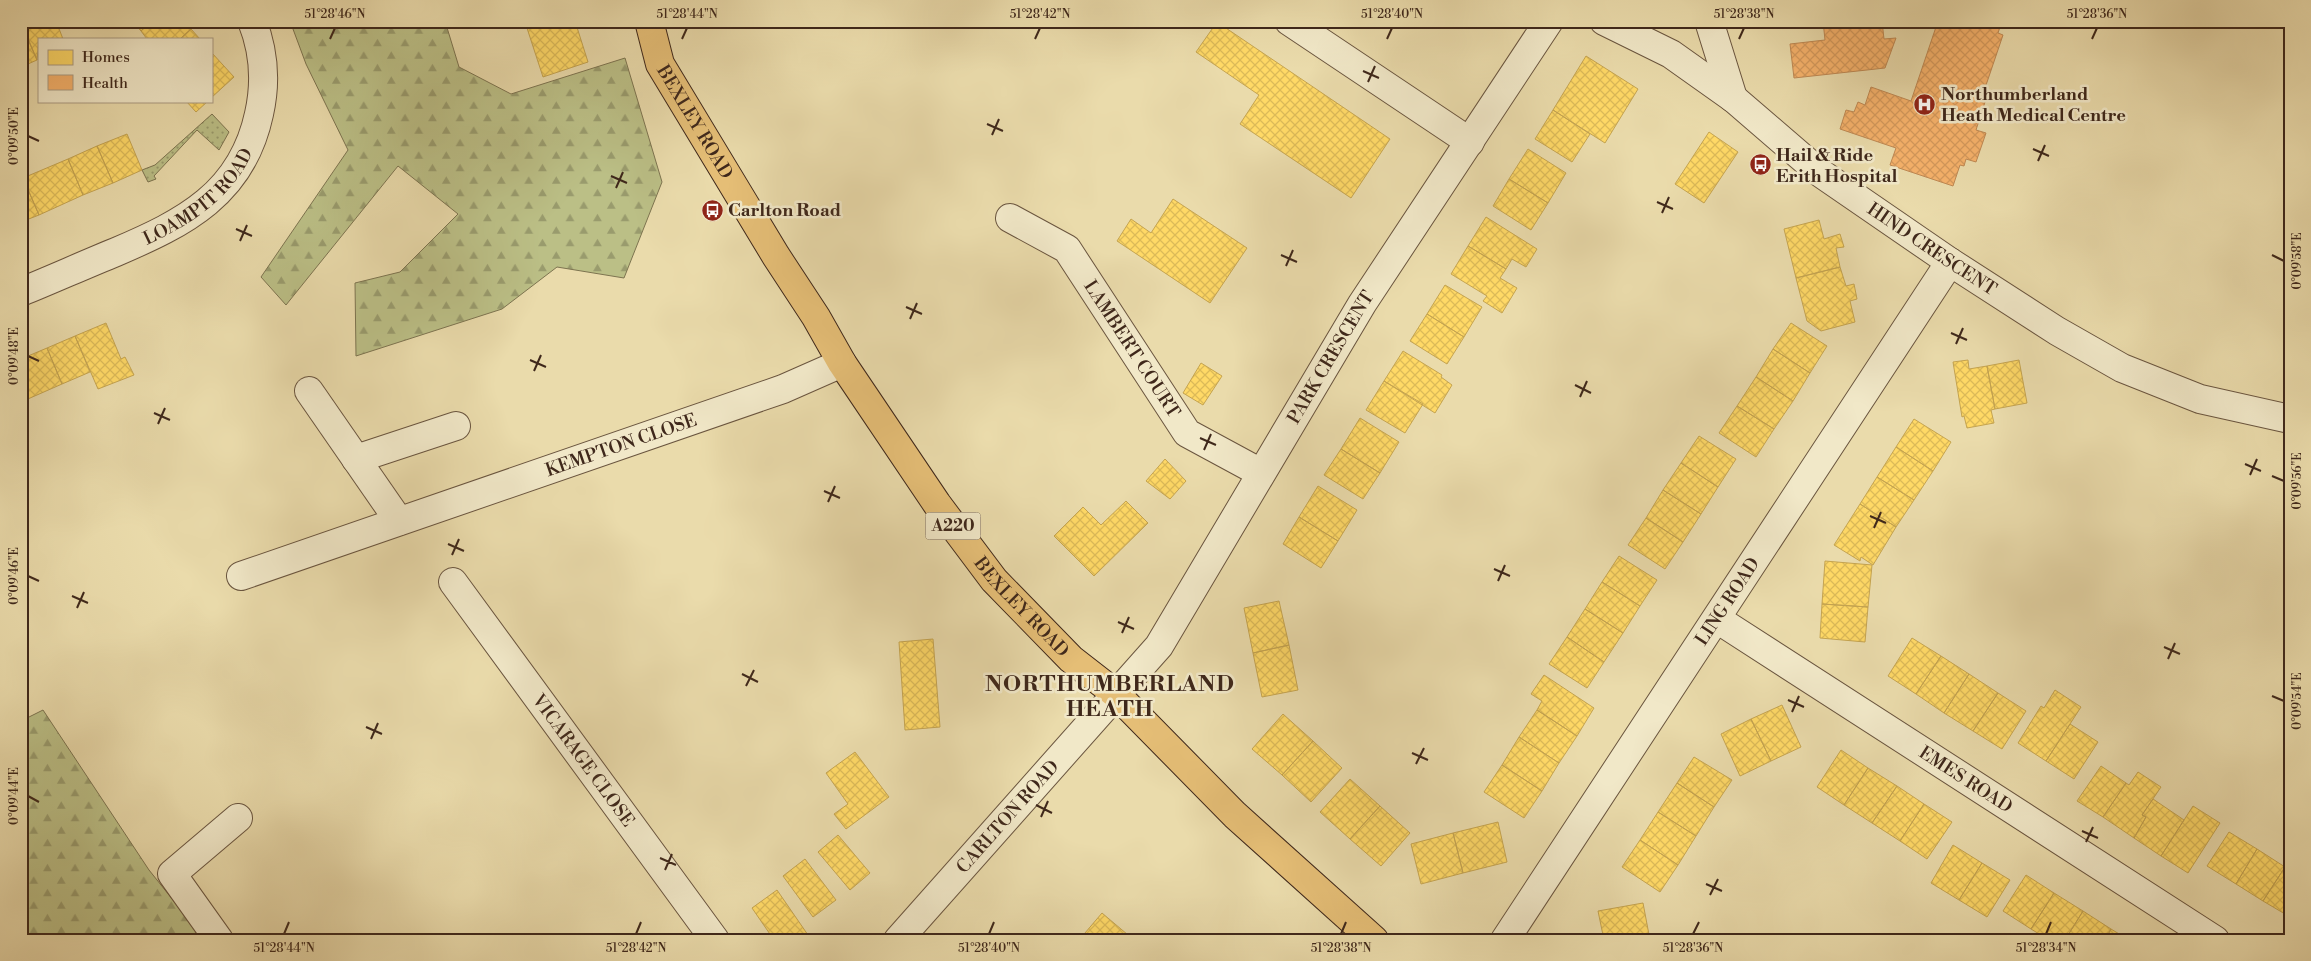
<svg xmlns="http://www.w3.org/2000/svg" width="2311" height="961" font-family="'Libre Bodoni',serif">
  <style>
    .grass { fill: url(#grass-dots); stroke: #7d7450 }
    .forest { fill: url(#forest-firs); stroke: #7d7450 }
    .homes { fill: url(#homes-cross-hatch); stroke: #c5a450 }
    .health { fill: url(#health-cross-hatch); stroke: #bf8953 }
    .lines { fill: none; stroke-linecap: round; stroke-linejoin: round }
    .minor-casing { stroke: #6a553f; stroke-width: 30 }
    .major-casing { stroke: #3f281b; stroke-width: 30 }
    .minor { stroke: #f1e8c8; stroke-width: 28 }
    .major { stroke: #e5be76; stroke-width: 28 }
    .ticks { fill: none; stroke: #3f281b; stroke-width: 2 }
    .labels { text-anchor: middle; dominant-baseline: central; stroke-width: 5; stroke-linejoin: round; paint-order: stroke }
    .shield { fill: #f1e8c8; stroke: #74624f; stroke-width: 1 }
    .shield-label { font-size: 16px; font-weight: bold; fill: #3f281b }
    .poi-label { font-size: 18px; font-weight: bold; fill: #3f281b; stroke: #f1e8c8; text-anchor: start }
    .street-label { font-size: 18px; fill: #3f281b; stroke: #f1e8c8 }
    .district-label { font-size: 22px; font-weight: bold; letter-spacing: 1px; fill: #3f281b; stroke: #f1e8c8 }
    .neatline { fill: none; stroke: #3f281b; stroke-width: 2 }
    .ticks-label { font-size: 12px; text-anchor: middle; fill: #3f281b }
  </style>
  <defs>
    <pattern id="grass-dots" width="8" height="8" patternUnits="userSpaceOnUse" patternTransform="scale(1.25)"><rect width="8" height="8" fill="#bbbf86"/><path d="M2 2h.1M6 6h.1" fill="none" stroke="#999b6d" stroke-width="1.8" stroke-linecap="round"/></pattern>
    <pattern id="forest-firs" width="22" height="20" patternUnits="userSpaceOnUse" patternTransform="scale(1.25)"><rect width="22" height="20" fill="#bbbf86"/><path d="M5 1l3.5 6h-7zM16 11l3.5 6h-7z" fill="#999b6d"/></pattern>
    <pattern id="homes-cross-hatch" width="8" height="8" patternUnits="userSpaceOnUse" patternTransform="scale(1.25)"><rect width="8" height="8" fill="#ffd966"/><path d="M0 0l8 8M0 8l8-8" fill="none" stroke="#dcba58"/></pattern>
    <pattern id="health-cross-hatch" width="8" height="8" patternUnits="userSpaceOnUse" patternTransform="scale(1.25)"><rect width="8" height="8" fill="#f6b26b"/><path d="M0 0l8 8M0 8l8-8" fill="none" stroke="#d4995c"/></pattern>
  </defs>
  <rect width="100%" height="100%" fill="#eadbab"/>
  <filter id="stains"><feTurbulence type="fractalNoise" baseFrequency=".004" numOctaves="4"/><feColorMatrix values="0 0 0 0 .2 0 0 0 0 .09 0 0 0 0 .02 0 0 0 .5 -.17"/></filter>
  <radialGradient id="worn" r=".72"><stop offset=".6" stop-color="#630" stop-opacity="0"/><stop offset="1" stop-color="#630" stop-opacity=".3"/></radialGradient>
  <path class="grass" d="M212,114L229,132L219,150L197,130L154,176L156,179L148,182L142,170L155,165Z"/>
  <path class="forest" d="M290,21H445L459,67L511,94L625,58L662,182L624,278L557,267L502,309L356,356L355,283L400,272L458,214L398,166L286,305L261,277L348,150L306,64Z
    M43,710L149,870L205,940H21V721Z"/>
  <path class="homes" d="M27,21H56L63,39H39L37,60L22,24Z
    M132,21H152L141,31Z
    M152,21H184L191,29L180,39H147L141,31Z
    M529,21H575L588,62L543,77L525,22Z
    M1217,22L1390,139L1351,198L1240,124L1259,95L1196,52Z
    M21,24L37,60L21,67Z
    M191,29L200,39H180Z
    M212,53L234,77L211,98V54Z
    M1586,56L1638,89L1605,143L1553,110Z
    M186,101H208L196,112Z
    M1553,110L1590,134L1572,162L1535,139Z
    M1709,132L1738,152L1704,203L1675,184Z
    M127,134L142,170L113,183L97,146Z
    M97,146L113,183L83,195L68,159Z
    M1528,149L1566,173L1548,203L1509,179Z
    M68,159L83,195L39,215L23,178Z
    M23,178L39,215L21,222V179Z
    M1509,179L1548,203L1531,230L1493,206Z
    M1173,199L1247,248L1210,303L1117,241L1131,219L1151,233Z
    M1486,217L1537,249L1526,267L1512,259L1506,269L1468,246Z
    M1819,220L1824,239L1840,234L1844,247L1836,248L1840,267L1796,278L1784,229Z
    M1468,246L1506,269L1500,278L1517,288L1502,313L1483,301L1487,296L1451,274Z
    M1840,267L1846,286L1854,284L1857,299L1850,301L1855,322L1821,331L1807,321L1796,278Z
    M1445,285L1482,307L1464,337L1427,314Z
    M1427,314L1464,337L1447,364L1410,341Z
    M106,323L121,359L125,357L134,375L98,389L75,336Z
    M1791,323L1827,346L1810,373L1773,349Z
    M75,336L90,372L62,384L47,348Z
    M47,348L62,384L21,402V359Z
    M1773,349L1810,373L1793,401L1756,377Z
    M1403,351L1442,375L1441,377L1452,385L1435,413L1384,381Z
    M1968,360L1969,369L1987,366L1995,409L1991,410L1994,423L1967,428L1964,416L1962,417L1953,362Z
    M2019,360L2027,403L1995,409L1987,366Z
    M1201,363L1222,376L1203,405L1183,393Z
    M1756,377L1793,401L1774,429L1737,406Z
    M1384,381L1423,404L1405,433L1366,410Z
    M1737,406L1774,429L1756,457L1719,433Z
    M1360,418L1399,442L1380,473L1341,449Z
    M1914,419L1951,442L1933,471L1896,447Z
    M1699,436L1736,459L1718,487L1681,463Z
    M1896,447L1933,471L1914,500L1877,477Z
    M1341,449L1380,473L1363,499L1324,475Z
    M1165,459L1186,481L1170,499L1146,481Z
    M1681,463L1718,487L1701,514L1663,490Z
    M1877,477L1914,500L1896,527L1860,504Z
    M1318,486L1357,510L1338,541L1299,517Z
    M1663,490L1701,514L1683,542L1646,518Z
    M1126,501L1148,523L1094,576L1054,536L1083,507L1101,525Z
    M1860,504L1896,527L1873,565L1861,557L1860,561L1834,545Z
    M1299,517L1338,541L1321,568L1283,544Z
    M1646,518L1683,542L1665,569L1628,545Z
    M1619,556L1657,580L1640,606L1602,582Z
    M1825,561L1872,565L1868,607L1822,604Z
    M1602,582L1640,606L1623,633L1585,609Z
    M1279,601L1289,645L1253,653L1244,608Z
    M1822,604L1868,607L1865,642L1820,638Z
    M1585,609L1623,633L1604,662L1567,637Z
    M1567,637L1604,662L1587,688L1549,664Z
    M1912,638L1941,656L1916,694L1888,676Z
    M933,639L940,727L905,730L899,642Z
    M1289,645L1298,690L1262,697L1253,653Z
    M1941,656L1969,674L1944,713L1916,694Z
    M1969,674L1998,693L1973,731L1944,713Z
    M1544,675L1594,708L1577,736L1537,710L1542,701L1531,694Z
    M2055,690L2081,707L2046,761L2018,743L2041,706L2044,708Z
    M1998,693L2026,711L2002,749L1973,731Z
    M1782,705L1801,747L1771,761L1751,719Z
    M1537,710L1577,736L1559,763L1519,737Z
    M1283,714L1313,741L1282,775L1252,749Z
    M1751,719L1771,761L1740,776L1721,734Z
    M2070,724L2098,742L2074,779L2046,761Z
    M1519,737L1559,763L1542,791L1502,765Z
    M1313,741L1342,768L1311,802L1282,775Z
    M1841,750L1868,768L1844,805L1817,787Z
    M855,752L889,797L846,829L834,814L848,804L826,773Z
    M1694,757L1732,780L1714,807L1677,783Z
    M1502,765L1542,791L1524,818L1484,792Z
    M2101,766L2126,783L2103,817L2077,801Z
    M1868,768L1897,786L1872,823L1844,805Z
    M2138,772L2161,787L2142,815L2146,817L2134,838L2103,817L2126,783L2129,785Z
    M1350,779L1380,806L1350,839L1320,812Z
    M1677,783L1714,807L1696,836L1658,812Z
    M1897,786L1924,804L1900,841L1872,823Z
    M2153,799L2184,820L2161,856L2134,838L2146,817L2142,815Z
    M1924,804L1952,822L1927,859L1900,841Z
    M1380,806L1410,833L1381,866L1350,839Z
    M2193,806L2220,823L2188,873L2161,856Z
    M1658,812L1696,836L1678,865L1640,840Z
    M1498,822L1507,862L1463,873L1453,833Z
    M2229,832L2257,849L2236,884L2207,866Z
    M1453,833L1463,873L1421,884L1411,844Z
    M838,835L870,873L850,890L818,852Z
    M1640,840L1678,865L1660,892L1622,867Z
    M1953,845L1982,863L1959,900L1931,883Z
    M2257,849L2285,867L2263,901L2236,884Z
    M805,859L836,900L813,917L783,876Z
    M1982,863L2010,880L1987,917L1959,900Z
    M2285,867L2290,870V917L2263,901Z
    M2026,875L2054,893L2031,929L2003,911Z
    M777,890L808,935L801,940H774L752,908Z
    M2054,893L2083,911L2065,940H2049L2031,929Z
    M1643,903L1650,940H1604L1598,911Z
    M2083,911L2111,929L2105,940H2065Z
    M1102,913L1134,940H1079Z
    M2111,929L2129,940H2105Z"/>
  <path class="health" d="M1823,21H1882L1884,39L1896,38L1885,68L1794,78L1790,44L1825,40Z
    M1938,21H2002L1998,33L2003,35L1982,97L1986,99L1976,130L1986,133L1976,162L1966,159L1964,166L1960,165L1953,186L1890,165L1896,148L1840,129L1846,110L1854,112L1858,102L1865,105L1871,87L1911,101Z"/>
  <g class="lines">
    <defs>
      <g id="minor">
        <path d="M1289,21L1470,142"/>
        <path id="s1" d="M1604,21L1671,54L1733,98L1819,172L1950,262L2057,331L2122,368L2200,399L2290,419"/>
        <path d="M1709,21L1733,98"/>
        <path id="s2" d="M1010,218L1067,249L1187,433L1261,473"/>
        <path id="s3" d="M21,292C53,279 84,265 116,252C184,223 242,194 259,114C266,83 264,51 252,21"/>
        <path d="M309,391L399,521"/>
        <path d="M356,459L456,426"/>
        <path id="s4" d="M241,576L783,389L842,363"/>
        <path id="s5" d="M453,582L715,940"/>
        <path id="s6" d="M1717,619L2215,940"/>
        <path d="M219,940L172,874L238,818"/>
        <path id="s7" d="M898,940L1159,646L1362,304L1549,21"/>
        <path id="s8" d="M1505,940L1950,262"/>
      </g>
      <g id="major">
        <path id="s9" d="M649,21L660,64L776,256L816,317L842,363L937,504L994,580L1071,659L1116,694L1235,815L1374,940"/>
      </g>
    </defs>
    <use href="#minor" class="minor-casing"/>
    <use href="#major" class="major-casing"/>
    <use href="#minor" class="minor"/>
    <use href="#major" class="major"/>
  </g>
  <path class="ticks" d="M330,39L335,28M682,39L687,28M1035,39L1040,28M1387,39L1392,28M1739,39L1744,28M2092,39L2097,28M1363,71L1379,78M1368,82L1375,66M987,124L1003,131M992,135L999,119M28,136L39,141M2033,149L2049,156M2038,161L2045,145M611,176L627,183M616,188L623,172M1657,202L1673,209M1662,213L1669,197M236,229L252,236M240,241L247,225M1281,255L1297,262M2272,255L2284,261M1286,266L1293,250M906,307L922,314M910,319L917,303M1951,333L1967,340M1956,344L1963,328M28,356L39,361M530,360L546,367M534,371L541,355M1575,385L1591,393M1580,397L1587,381M154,413L170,420M158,424L165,408M1200,438L1216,445M1204,450L1211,434M2245,464L2261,471M2250,475L2257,459M2272,476L2284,481M824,491L840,498M828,502L835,486M1870,516L1886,523M1874,528L1881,512M448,544L464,551M452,555L459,539M1494,569L1510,576M28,576L39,581M1498,581L1505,565M72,596L88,603M77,608L84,592M1118,622L1134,629M1122,633L1129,617M2164,647L2180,654M2168,659L2175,643M742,674L758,682M746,686L754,670M2272,696L2284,701M1788,700L1804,707M1792,712L1799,696M366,727L382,734M371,739L378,723M1412,753L1428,760M1416,764L1424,748M28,796L39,802M1036,805L1052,813M1041,817L1048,801M2082,831L2098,838M2086,842L2093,827M660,858L676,865M665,870L672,854M1706,884L1722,891M1710,895L1718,879M284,934L289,922M636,934L641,922M989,934L994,922M1341,934L1346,922M1693,934L1699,922M2046,934L2051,922"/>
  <defs>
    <symbol id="hospital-disc" viewBox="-11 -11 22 22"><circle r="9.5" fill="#8f2418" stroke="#f1e8c8"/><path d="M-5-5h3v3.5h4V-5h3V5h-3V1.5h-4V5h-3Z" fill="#fff"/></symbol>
    <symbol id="bus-disc" viewBox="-11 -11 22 22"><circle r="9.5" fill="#8f2418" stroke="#f1e8c8"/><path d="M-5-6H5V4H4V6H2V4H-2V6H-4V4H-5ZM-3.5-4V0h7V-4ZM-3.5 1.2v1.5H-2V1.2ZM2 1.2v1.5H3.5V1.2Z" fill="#fff"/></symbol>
  </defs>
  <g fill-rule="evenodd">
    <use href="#hospital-disc" x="1912" y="92" width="25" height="25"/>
    <use href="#bus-disc" x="1748" y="152" width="25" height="25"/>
    <use href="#bus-disc" x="700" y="198" width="25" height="25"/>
  </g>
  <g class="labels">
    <rect class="shield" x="925.5" y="512.5" width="55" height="27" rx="4"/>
    <g class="shield-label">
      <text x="953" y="526">A220</text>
    </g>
    <g class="poi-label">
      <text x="1941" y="94">Northumberland<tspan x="1941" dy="21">Heath Medical Centre</tspan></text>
      <text x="1776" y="155">Hail &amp; Ride<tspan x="1776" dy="21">Erith Hospital</tspan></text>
      <text x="728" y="210">Carlton Road</text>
    </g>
    <g class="street-label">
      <text stroke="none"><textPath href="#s9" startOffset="112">BEXLEY ROAD</textPath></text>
      <text stroke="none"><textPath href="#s3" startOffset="204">LOAMPIT ROAD</textPath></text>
      <text stroke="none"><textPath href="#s1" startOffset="401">HIND CRESCENT</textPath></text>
      <text stroke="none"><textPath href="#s2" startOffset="184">LAMBERT COURT</textPath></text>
      <text stroke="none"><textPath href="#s7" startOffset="729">PARK CRESCENT</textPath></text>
      <text stroke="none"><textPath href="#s4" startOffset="402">KEMPTON CLOSE</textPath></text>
      <text stroke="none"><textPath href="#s8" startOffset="405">LING ROAD</textPath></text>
      <text stroke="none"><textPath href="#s9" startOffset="698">BEXLEY ROAD</textPath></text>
      <text stroke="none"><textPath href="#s5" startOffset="221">VICARAGE CLOSE</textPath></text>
      <text stroke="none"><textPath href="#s6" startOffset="296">EMES ROAD</textPath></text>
      <text stroke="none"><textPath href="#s7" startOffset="165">CARLTON ROAD</textPath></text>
    </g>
    <g class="district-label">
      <text x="1110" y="684">NORTHUMBERLAND<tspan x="1110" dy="25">HEATH</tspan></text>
    </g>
  </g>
  <rect width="2311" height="961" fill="none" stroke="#eadbab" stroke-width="55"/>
  <rect x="38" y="38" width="175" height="65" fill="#f1e8c8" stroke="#aa9b83"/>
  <rect x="48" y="50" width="25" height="15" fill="#ffd966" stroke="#aa9b83"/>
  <text x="82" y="62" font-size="15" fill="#3f281b">Homes</text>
  <rect x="48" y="75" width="25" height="15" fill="#f6b26b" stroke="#aa9b83"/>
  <text x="82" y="88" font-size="15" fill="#3f281b">Health</text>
  <rect x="28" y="28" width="2256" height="906" class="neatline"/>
  <g class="ticks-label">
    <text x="335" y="18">51°28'46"N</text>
    <text x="687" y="18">51°28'44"N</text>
    <text x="1040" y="18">51°28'42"N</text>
    <text x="1392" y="18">51°28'40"N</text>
    <text x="1744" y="18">51°28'38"N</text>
    <text x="2097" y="18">51°28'36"N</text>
    <text transform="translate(14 136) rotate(-90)" y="4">0°09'50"E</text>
    <text transform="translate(2297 261) rotate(-90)" y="4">0°09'58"E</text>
    <text transform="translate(14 356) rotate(-90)" y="4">0°09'48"E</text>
    <text transform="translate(2297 481) rotate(-90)" y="4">0°09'56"E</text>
    <text transform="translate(14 576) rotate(-90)" y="4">0°09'46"E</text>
    <text transform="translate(2297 701) rotate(-90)" y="4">0°09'54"E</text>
    <text transform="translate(14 796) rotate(-90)" y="4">0°09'44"E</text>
    <text x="284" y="952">51°28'44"N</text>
    <text x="636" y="952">51°28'42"N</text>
    <text x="989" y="952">51°28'40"N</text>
    <text x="1341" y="952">51°28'38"N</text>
    <text x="1693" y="952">51°28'36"N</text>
    <text x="2046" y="952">51°28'34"N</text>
  </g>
  <rect width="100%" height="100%" filter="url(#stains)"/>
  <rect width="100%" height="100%" fill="url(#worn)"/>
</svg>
